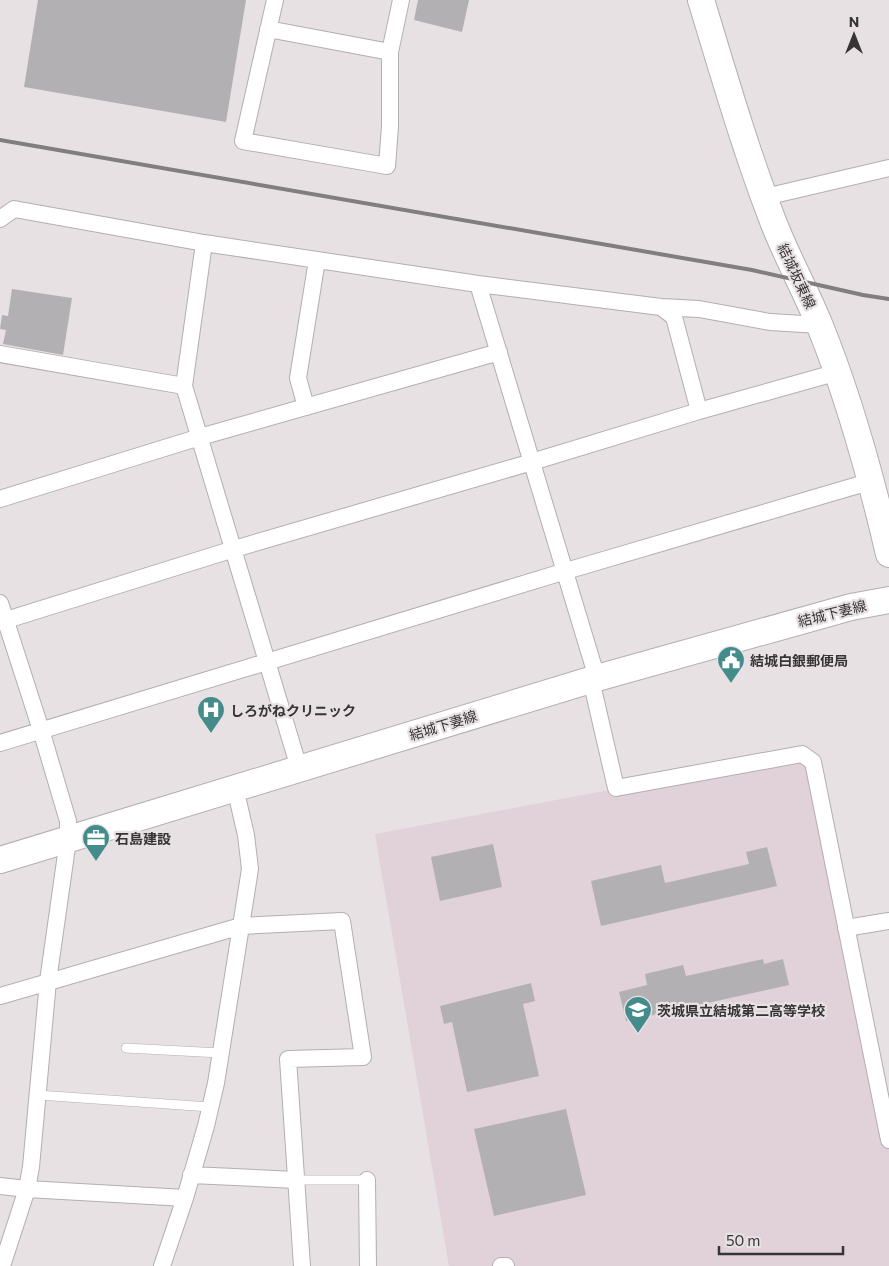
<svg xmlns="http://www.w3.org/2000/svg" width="889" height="1266" font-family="Commissioner,'Noto Sans JP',sans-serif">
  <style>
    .built { fill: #e0d2d8 }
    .building { fill: #b3b0b4 }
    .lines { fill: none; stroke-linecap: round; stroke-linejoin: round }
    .service-casing { stroke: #b4aeb0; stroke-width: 10 }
    .minor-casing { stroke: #b4aeb0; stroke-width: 18 }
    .primary-casing { stroke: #b4aeb0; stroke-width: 28 }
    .service { stroke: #fff; stroke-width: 9 }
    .minor { stroke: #fff; stroke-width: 16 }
    .primary { stroke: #fff; stroke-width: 26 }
    .rail { stroke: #817e7f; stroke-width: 4 }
    .labels { text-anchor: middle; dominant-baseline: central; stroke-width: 4.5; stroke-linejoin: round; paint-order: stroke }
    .street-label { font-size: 14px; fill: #363435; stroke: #e7e1e3 }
    .poi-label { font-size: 14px; font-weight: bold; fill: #363435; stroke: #e7e1e3; text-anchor: start }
  </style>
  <rect width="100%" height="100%" fill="#e7e1e3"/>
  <path class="built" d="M802,754L846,928L889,1140V1266H449L375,834Z"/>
  <path class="building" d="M38,0H246L226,122L24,87Z
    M418,0H469L462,32L414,20Z
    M12,289L72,298L63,355L3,344L6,330L0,329L2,315L8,316Z
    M493,844L502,887L440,901L431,857Z
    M767,847L777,886L601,926L591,881L661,865L665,883L749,864L746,852Z
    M763,959L764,964L783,959L789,985L626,1021L619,992L647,985L645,974L683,965L686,976Z
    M531,983L535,1001L523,1004L539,1076L467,1092L452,1022L444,1024L440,1006Z
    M566,1109L586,1195L494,1216L474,1129Z"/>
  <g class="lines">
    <defs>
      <path id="service" d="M126,1048L220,1053
        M38,1095L210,1107
        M296,1180H367"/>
      <path id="minor" d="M275,0L243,141L387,166L390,126V52L401,0
        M268,29L390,52
        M765,197L889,168
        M0,219L14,209L204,243L478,284L661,307L699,309L770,322L820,325
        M478,284L597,678
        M661,307L674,317L699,411
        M0,354L184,386L299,768
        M184,386L204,243
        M306,407L298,378L317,260
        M0,499L200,437L499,352
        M0,603L41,730L68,821V840L48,981L31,1167L27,1189L2,1266
        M0,622L234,549L532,462L699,411L838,372
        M591,680L616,788L802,754L813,762L889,1140
        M0,743L566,571L872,481
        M846,928L889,921
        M0,996L241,926L342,921L363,1057L288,1059L302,1266
        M191,1175L296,1180
        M367,1180L368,1266
        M0,1186L27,1189L185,1198
        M162,1266L185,1198L206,1126L216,1083L241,926L250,869L246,835L235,788
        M501,1266H506"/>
      <path id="primary" d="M701,0C723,72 744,145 771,216C785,254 805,289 820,326C850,400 871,477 889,554
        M0,860L597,678L851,607L889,600"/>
    </defs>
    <use href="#service" class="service-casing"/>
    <use href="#minor" class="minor-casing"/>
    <use href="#primary" class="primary-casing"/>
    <use href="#service" class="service"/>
    <use href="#minor" class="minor"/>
    <use href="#primary" class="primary"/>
    <path class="rail" d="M0,140L752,270L863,295L889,299"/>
  </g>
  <defs>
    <symbol id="civic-pin" viewBox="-11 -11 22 30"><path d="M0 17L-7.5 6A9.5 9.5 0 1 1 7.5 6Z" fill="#448c8b" stroke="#e7e1e3"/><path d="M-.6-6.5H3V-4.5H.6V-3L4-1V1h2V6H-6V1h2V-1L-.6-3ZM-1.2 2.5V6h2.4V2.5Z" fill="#fff"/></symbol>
    <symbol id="hospital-pin" viewBox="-11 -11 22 30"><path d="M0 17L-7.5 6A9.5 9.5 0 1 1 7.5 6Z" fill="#448c8b" stroke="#e7e1e3"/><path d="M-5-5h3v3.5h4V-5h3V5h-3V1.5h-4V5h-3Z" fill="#fff"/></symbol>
    <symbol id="office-pin" viewBox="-11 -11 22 30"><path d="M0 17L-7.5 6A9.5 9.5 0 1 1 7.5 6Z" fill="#448c8b" stroke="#e7e1e3"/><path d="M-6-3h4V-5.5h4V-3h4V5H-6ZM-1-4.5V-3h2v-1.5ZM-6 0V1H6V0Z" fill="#fff"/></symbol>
    <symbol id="school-pin" viewBox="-11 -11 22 30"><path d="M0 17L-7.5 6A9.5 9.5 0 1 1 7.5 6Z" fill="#448c8b" stroke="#e7e1e3"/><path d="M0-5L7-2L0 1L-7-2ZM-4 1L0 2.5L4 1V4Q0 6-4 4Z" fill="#fff"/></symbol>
  </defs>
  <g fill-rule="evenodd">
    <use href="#civic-pin" x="715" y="644" width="32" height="43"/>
    <use href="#hospital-pin" x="195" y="694" width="32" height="43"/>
    <use href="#office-pin" x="80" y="822" width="32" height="43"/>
    <use href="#school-pin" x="622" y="994" width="32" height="43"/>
  </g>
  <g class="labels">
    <g class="street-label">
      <text transform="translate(797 276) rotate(65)">結城坂東線</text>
      <text transform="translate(832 613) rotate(-14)">結城下妻線</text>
      <text transform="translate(443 725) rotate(-17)">結城下妻線</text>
    </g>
    <g class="poi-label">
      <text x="750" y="660">結城白銀郵便局</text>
      <text x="230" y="710">しろがねクリニック</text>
      <text x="115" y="838">石島建設</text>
      <text x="657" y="1010">茨城県立結城第二高等学校</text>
    </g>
  </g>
  <g transform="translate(854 35)" stroke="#e7e1e3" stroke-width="4" paint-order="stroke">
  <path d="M0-4L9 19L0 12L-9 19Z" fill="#363435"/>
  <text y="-8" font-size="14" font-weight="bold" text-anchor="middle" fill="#363435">N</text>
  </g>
  <path d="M719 1246v8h124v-8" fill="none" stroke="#363435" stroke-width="2.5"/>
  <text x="726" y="1246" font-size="15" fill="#363435" stroke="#e7e1e3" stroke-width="4" paint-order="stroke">50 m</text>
</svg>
